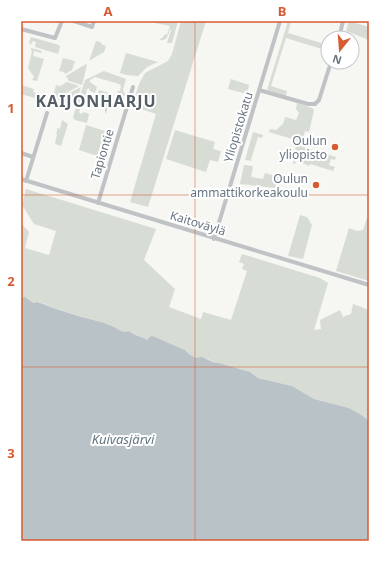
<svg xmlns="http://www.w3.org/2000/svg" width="390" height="562" font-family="'Noto Sans',sans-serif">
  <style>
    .green { fill: #d7dcd4 }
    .water { fill: #b8c2c7 }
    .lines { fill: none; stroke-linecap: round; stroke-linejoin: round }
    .minor { stroke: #bfc3c6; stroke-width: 4 }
    .grid { fill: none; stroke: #d75b32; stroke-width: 1; stroke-opacity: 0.55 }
    .poi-dot { fill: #d75b32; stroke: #fff; stroke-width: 1.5 }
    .labels { text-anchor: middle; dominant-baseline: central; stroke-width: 4; stroke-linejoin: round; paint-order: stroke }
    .street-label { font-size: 12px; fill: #677582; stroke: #fff }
    .poi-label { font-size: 12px; fill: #677582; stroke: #fff; text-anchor: end }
    .water-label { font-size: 13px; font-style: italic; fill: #63777e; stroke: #fff }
    .district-label { font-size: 16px; font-weight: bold; letter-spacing: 1px; fill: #545e67; stroke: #fff }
    .neatline { fill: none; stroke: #d75b32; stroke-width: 1.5 }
    .grid-label { font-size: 13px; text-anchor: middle; font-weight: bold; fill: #d75b32 }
  </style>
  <rect width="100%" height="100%" fill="#f6f6f3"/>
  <path class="green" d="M155,21H167L174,23L175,21H178L172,43H167L171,30L170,29C168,35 167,42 159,40L163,37L165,34L167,35L170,26L155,23Z
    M181,21H206L148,207L130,202L156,114L132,106L139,84L145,73L168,61L172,54Z
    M288,21H291L288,33L328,45V51L286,38L271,86L287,91L286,96L267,90Z
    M349,21L369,27V40L346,31Z
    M31,37L59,45L60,47L58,54L35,47L36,42L32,41L31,45L29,43Z
    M96,41L100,42L103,45L106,46L104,52L89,61Z
    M31,48L42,51L41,53L34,51L33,56L44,59L37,81L32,80L34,77L28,68L32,51L31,50Z
    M126,53L158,62L147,67L138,76L127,75L120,73Z
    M63,58L75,61L72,70L65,74L64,72L59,71Z
    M86,64L87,65L82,85L69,81L66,76Z
    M104,71L126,79L123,90L126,96L117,93L118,91H120L121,86L119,84L95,77L90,80V82L97,87L95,93L90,91L89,88L87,89L86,92L87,93L82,109H80L79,112L81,114L84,112L89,114L87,123L75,120L73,117L85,80Z
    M231,79L249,85L247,94L228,89Z
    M67,82L79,86L55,99L53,98L56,85L60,86Z
    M21,85L34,89L33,92L43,95L42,100L21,94Z
    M81,87L75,105L58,100V99Z
    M99,90L112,94L106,114L105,112V108L94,105Z
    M297,103L312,108L314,110L309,132L305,131L302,142L269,132L270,129L276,130L283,124L285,117L296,120L299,113L296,109Z
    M62,120L68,124L61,146L55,144L57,134H56L57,131V128L60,129Z
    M86,125L105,131L97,156L79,150Z
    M175,130L215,142L213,149L221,151L218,162L210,160L206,172L166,159Z
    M253,132L263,135L262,138L258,137L251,160L253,161L245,160Z
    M296,145L336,157L335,160L331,159L329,165L335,167L333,171L310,164L309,166L296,160L295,164H293Z
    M244,165L253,166L251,177L263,179L265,173L279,177L275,188L240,184Z
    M26,189L156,229L144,260L175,289L169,307L201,319L203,312L231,320L247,271L242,269L244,264L239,262L242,254L320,278L328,283L314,330L321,329L320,320L340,310L343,317L351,314L353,304L369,310V421L363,416L349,408L314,399L292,386L258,378L250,372L219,363H215L208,359L196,358L189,354L185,350L155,337L147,340C141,336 135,336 129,331C122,334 116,328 109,325C101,321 92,320 83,317C68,313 53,308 39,302L33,303L21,297V223L29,232L25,248L49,255L56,231L34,224L22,205Z
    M300,215L307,217L312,225L303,259L288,256Z
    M369,217V281L336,271L349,228L357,231L363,230L367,218Z"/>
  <path class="water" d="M21,297H25L33,303L38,302C52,308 68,313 82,317C92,320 101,321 109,325C116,327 122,334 129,331C135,336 141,336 147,340L151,336L155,337L185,350L189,354L196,358L202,357L215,363H219L250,372L258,378L292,386L314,399L349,408L363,416L369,421V541H21Z"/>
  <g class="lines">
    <path class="minor" d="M74,21L92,27L94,21
      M21,29L55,38L62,21
      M339,38L343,21
      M259,90L308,104H315L319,100L331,62
      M21,153L33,157
      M21,179L369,285
      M26,181L47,113
      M98,203L133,87
      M214,239L280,21"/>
  </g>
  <path class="grid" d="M195,21V541M21,195H369M21,367H369"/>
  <g class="poi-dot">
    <circle cx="335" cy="147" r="4"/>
    <circle cx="316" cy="185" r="4"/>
  </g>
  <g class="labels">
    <g class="street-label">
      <text transform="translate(238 127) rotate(-73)">Yliopistokatu</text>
      <text transform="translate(102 154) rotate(-73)">Tapiontie</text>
      <text transform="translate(198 223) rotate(17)">Kaitoväylä</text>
    </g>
    <g class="poi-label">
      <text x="327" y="140">Oulun<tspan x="327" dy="14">yliopisto</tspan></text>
      <text x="308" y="178">Oulun<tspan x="308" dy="14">ammattikorkeakoulu</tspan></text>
    </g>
    <g class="water-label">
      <text x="123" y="439">Kuivasjärvi</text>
    </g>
    <g class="district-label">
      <text x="96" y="101">KAIJONHARJU</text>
    </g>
  </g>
  <rect width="390" height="562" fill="none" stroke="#ffffff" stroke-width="44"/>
  <g transform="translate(340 50) rotate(197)"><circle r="19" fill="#ffffff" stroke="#c2c8cd"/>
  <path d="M0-3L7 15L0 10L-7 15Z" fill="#d75b32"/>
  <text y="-6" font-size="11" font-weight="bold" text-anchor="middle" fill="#677582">N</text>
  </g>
  <rect x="22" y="22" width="346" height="518" class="neatline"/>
  <g class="grid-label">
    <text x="108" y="16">A</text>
    <text x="282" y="16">B</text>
    <text x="11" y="113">1</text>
    <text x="11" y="286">2</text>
    <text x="11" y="458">3</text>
  </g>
</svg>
